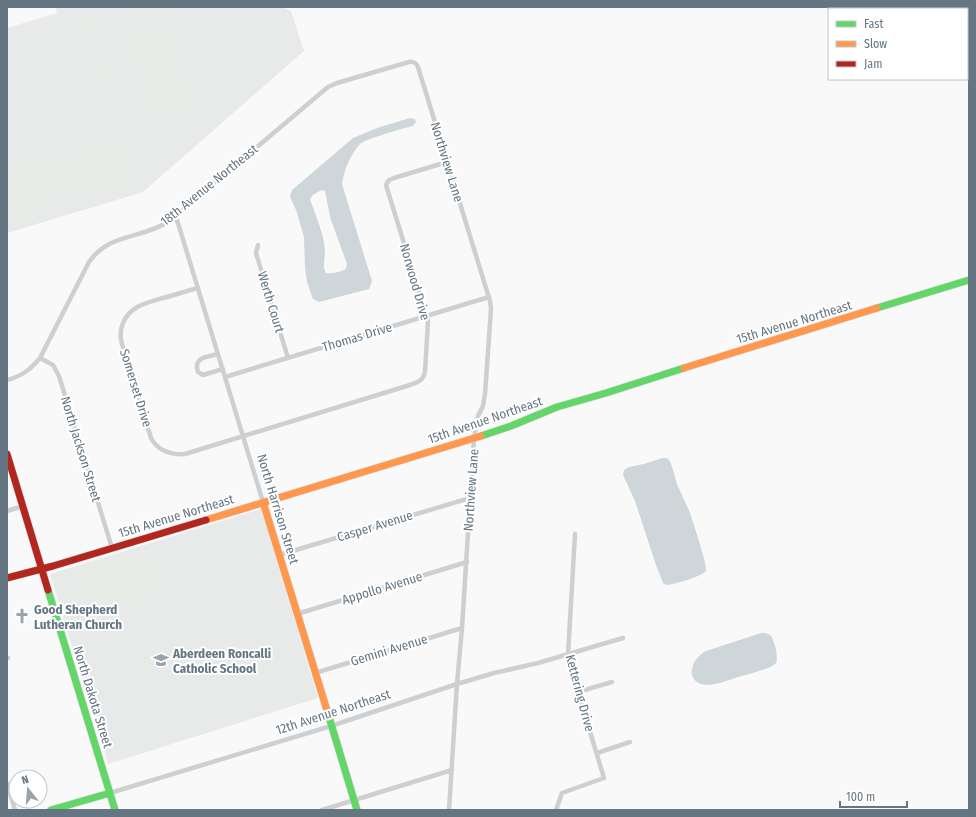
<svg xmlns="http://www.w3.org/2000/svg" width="976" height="817" font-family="'Fira Sans Condensed',sans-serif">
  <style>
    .built { fill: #e8e9e9 }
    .green { fill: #e8ebe6; fill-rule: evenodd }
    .water { fill: #ced6d9; fill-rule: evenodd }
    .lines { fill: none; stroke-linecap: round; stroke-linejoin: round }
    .fast-casing { stroke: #d5d6d7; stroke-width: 8 }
    .slow-casing { stroke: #d5d6d7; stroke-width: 8 }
    .jam-casing { stroke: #d5d6d7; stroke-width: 8 }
    .street { stroke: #cecfd0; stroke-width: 4.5 }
    .fast { stroke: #63d668; stroke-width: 7 }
    .slow { stroke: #ff974d; stroke-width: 7 }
    .jam { stroke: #b3261e; stroke-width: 7 }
    .labels { text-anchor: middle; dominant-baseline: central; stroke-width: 4; stroke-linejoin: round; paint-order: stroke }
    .street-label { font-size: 13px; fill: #657683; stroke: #fff }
    .poi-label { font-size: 13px; font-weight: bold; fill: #657683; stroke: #fff; text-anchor: start }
  </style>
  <rect width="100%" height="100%" fill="#f9f9f9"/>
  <path class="built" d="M61,7H284L285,9L291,11L304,51L143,192L7,233V28L57,13L56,8Z
    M261,509L318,698L108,764L50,574Z"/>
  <path class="green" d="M143,7H156L165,11L164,7H168L198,108L195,109L193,102C186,119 168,125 153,114L155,121L152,122L120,18L123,17L126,24C129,16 134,10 143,7ZM148,9C157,10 163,13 168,21L190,91C192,115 162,125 150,105L129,36C126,22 135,11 148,9Z
    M96,13L101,28L94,30L89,15Z
    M87,15L91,31L84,33L80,18Z
    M77,18L82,34L75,36L70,20Z
    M166,28L188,99L156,109L134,38Z
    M99,37L103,53L96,55L92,40Z
    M89,40L94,56L87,58L82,42Z
    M110,59L115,75L108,77L103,62Z
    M101,62L106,78L99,80L94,64Z
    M92,65L96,81L89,83L85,67Z
    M121,138L136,178L133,183L97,193L92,182L46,196L50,208L9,220L7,219V174Z
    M157,547C178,552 187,572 176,590L182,589L184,594L73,624L72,619L80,617C71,613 64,606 63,596C61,587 66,576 73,571C80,566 91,564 100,562C116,557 132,553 148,549ZM157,553C182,558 182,587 158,595L92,613C69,613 58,589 77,574L149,554Z
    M153,557L162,589L90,609L82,577Z"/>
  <path class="water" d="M410,118L415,119L416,122L413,126C404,128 363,140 360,144C350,155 344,170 342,184L372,281L369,289L319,302L313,299L307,282L305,267L304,237L296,210L290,197L292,190L353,138L377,128ZM321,190L325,191L330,217L347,264L346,269C340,272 333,274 326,273C322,267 325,259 325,252C325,236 315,214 310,199L313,195Z
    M662,458H667L670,461C673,469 675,477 677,484C681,494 686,503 690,513C692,519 708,567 706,571C703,576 672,585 666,585L663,583L656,565L635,501L623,475L624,470L629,467L644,464Z
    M761,633C764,633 768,633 770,635C774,638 779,658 776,663C773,666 769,668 765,669C756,672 747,675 738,677C727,681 702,691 694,679C692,676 691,673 692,670C693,661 699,655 706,651Z"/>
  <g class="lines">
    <defs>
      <path id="fast" d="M877,308L969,280
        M481,436L511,426L557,407L606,393L684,368
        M48,590L115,810
        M329,717L357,810
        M51,810L110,793"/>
      <path id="slow" d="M684,368L877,308
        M263,502L329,717
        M206,520L481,436"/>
      <path id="jam" d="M7,454L48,590
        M7,578L53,566L206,520"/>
    </defs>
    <use href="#fast" class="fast-casing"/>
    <use href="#slow" class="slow-casing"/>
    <use href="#jam" class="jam-casing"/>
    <path class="street" d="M175,216L178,223L263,502
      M258,245L256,253L288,358
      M198,288C186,291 175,295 163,298C146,303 130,306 123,323C120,330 120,337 122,344L151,438C158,451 170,455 185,454L410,385C418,382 423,381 425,372L428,321L386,185L389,180L394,178L447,162
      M218,354C207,357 193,357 198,372L203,375L223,369
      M40,358L53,365L59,376L112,548
      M225,377L489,297
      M7,380C22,376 30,370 40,358L89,262C109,233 141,239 168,222L328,87L337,83L409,62C414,61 416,63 418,67L490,301L491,309L485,394L483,406L478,416L474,438L462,628L457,684L449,810
      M7,511L23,506
      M279,555L470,498
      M297,614L467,562
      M7,658H8
      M315,673L462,628
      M578,692L612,682
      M597,753L630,742
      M7,783L15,810
      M110,793L331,726L457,684L494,673L538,663L623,638
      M322,810L452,770
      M556,810L562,793L604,778L578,692L568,655L575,534"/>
    <use href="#fast" class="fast"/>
    <use href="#slow" class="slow"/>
    <use href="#jam" class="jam"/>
  </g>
  <defs>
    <symbol id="church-bare" viewBox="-9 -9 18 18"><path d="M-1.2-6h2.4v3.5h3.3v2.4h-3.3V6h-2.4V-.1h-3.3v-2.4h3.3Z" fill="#99a4ac" stroke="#fff" stroke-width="2.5" paint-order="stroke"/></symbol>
    <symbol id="school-bare" viewBox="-9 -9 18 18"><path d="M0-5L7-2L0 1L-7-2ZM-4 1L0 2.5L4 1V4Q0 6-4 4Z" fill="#99a4ac" stroke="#fff" stroke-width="2.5" paint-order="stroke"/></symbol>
  </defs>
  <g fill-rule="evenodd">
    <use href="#church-bare" x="11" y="605" width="22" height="22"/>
    <use href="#school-bare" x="150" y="649" width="22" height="22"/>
  </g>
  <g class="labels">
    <g class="street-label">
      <text transform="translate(447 162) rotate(73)">Northview Lane</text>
      <text transform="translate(209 185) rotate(-39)">18th Avenue Northeast</text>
      <text transform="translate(415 282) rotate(74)">Norwood Drive</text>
      <text transform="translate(271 302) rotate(73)">Werth Court</text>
      <text transform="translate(794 322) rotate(-17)">15th Avenue Northeast</text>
      <text transform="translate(357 337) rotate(-17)">Thomas Drive</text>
      <text transform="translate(136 388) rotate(73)">Somerset Drive</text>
      <text transform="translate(485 420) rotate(-19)">15th Avenue Northeast</text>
      <text transform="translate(81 449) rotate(73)">North Jackson Street</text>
      <text transform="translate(471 490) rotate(-86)">Northview Lane</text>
      <text transform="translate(278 509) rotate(73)">North Harrison Street</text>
      <text transform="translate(176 516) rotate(-17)">15th Avenue Northeast</text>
      <text transform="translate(375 526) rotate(-17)">Casper Avenue</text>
      <text transform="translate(382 588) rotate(-17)">Appollo Avenue</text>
      <text transform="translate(389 650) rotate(-17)">Gemini Avenue</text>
      <text transform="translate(580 693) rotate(75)">Kettering Drive</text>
      <text transform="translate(93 697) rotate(73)">North Dakota Street</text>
      <text transform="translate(333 712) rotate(-18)">12th Avenue Northeast</text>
    </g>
    <g class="poi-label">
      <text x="34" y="609">Good Shepherd<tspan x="34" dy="15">Lutheran Church</tspan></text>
      <text x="173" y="653">Aberdeen Roncalli<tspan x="173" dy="15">Catholic School</tspan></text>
    </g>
  </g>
  <rect width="976" height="817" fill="none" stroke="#657683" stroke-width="16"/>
  <rect x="828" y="8" width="140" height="72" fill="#ffffff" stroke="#c1c8cd"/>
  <rect x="836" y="21" width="20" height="6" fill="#63d668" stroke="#c1c8cd"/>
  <text x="864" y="28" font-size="12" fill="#657683">Fast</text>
  <rect x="836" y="41" width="20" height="6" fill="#ff974d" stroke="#c1c8cd"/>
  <text x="864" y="48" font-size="12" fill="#657683">Slow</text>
  <rect x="836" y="61" width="20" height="6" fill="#b3261e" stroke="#c1c8cd"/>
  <text x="864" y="68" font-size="12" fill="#657683">Jam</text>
  <g transform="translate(28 789) rotate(343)"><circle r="19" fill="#ffffff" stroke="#c1c8cd"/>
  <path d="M0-3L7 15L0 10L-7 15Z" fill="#99a4ac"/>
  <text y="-6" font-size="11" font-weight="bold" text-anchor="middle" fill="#657683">N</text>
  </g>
  <path d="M840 801v6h67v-6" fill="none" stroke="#657683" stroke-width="2"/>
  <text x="846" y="801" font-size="12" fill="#657683" stroke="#ffffff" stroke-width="3" paint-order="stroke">100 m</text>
</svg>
